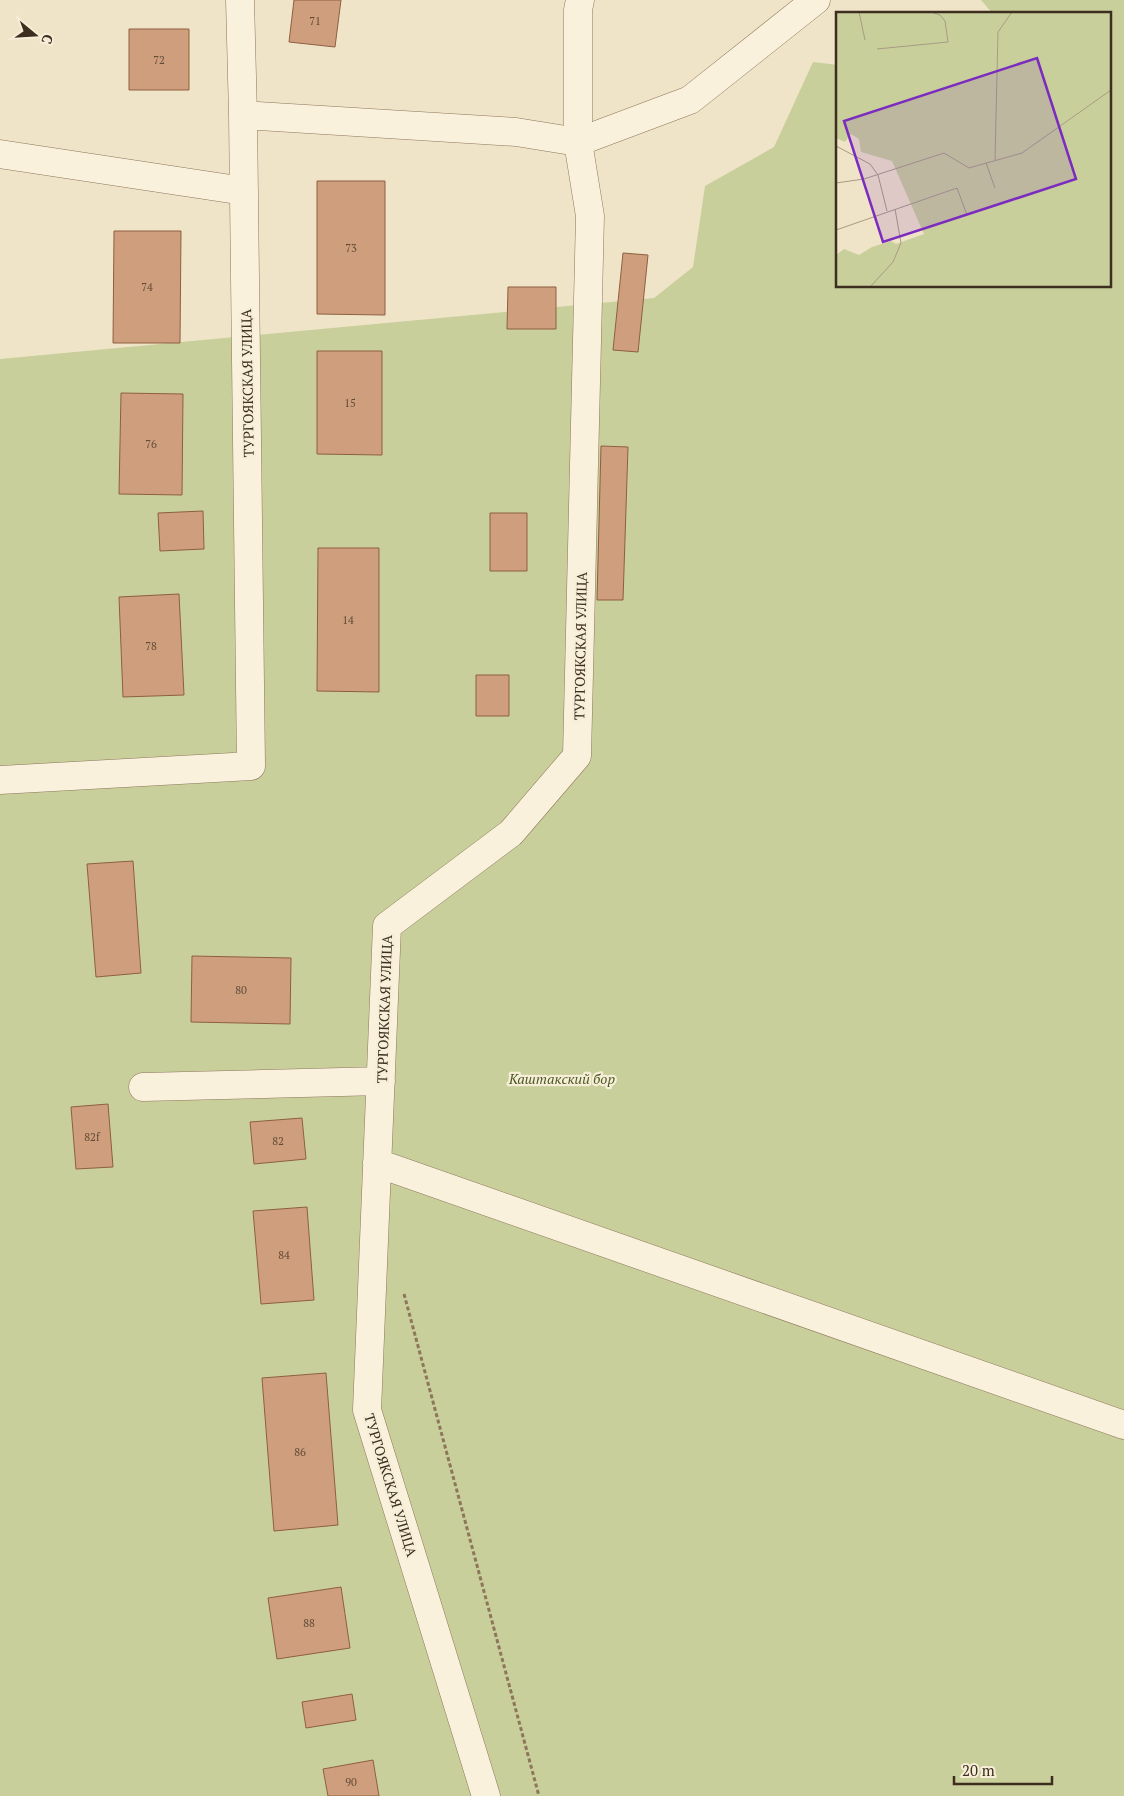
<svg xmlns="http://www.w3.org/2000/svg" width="1124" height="1796" font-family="'PT Serif',serif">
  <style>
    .green { fill: #c9cf9b }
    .building { fill: #cf9f7d; stroke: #8d5f41 }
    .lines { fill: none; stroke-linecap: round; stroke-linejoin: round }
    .minor-casing { stroke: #8d765c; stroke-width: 29 }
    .path { stroke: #8d765c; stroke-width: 3; stroke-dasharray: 4 2.5; stroke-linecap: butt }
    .minor { stroke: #faf1dc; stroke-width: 28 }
    .labels { text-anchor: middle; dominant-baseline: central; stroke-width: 4.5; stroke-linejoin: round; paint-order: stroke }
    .number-label { font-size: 11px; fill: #624a37 }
    .street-label { font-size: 14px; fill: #3d2e20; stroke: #f7eed8 }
    .park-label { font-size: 14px; font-style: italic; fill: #4d5a26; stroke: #f7eed8 }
    .inset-road { fill: none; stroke: #a89b85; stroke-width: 1 }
    .view { fill: #7b2cbf; fill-opacity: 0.15; stroke: #7b2cbf; stroke-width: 2.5 }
    .inset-edge { fill: none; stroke: #3d2e20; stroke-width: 2.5 }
  </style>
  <rect width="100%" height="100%" fill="#f0e4c8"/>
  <path class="green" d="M981,0H1124V1796H0V359L654,298L693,267L705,186L774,147L813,62L838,65V286H1110V14H993Z"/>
  <path class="building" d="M294,0H341L335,47L289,42Z
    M129,29H189V90H129Z
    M317,181H385V315L317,314Z
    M114,231H181L180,343H113Z
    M623,253L648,255L638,352L613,350Z
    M508,287H556V329H507Z
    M317,351H382V455L317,454Z
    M121,393L183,394L182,495L119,494Z
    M601,446L628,447L623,600H597Z
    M203,511L204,549L160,551L158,513Z
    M490,513H527V571H490Z
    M318,548H379V692L317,691Z
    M179,594L184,695L123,697L119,597Z
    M476,675H509V716H476Z
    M133,861L141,973L96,977L87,864Z
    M192,956L291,958L290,1024L191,1022Z
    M108,1104L113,1167L76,1169L71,1107Z
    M302,1118L306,1159L254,1164L250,1122Z
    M307,1207L314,1300L261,1304L253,1211Z
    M326,1373L338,1525L274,1531L262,1378Z
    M341,1587L350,1648L277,1659L268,1598Z
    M352,1694L356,1720L306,1728L302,1702Z
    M373,1760L379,1796H328L323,1769Z"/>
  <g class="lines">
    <defs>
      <path id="minor" d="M243,115L516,132L578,142L690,100L816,0
        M0,154L244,191
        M0,780L251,766L243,115L240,0
        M143,1087L381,1081
        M377,1163L1124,1425
        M486,1796L367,1410L387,926L511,833L577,756L590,216L578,142V10L580,0"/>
    </defs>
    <use href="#minor" class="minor-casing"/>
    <path class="path" d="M404,1294L539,1796"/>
    <use href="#minor" class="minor"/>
  </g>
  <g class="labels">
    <g class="number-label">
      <text x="315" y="21">71</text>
      <text x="159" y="60">72</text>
      <text x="351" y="248">73</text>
      <text x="147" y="287">74</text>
      <text x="350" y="403">15</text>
      <text x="151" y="444">76</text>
      <text x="348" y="620">14</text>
      <text x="151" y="646">78</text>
      <text x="241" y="990">80</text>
      <text x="92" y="1137">82f</text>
      <text x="278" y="1141">82</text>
      <text x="284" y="1255">84</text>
      <text x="300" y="1452">86</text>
      <text x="309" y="1623">88</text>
      <text x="351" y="1782">90</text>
    </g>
    <g class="street-label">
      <text transform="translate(247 383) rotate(-91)">ТУРГОЯКСКАЯ УЛИЦА</text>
      <text transform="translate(580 646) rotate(-89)">ТУРГОЯКСКАЯ УЛИЦА</text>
      <text transform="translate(384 1009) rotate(-88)">ТУРГОЯКСКАЯ УЛИЦА</text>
      <text transform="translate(391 1485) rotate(73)">ТУРГОЯКСКАЯ УЛИЦА</text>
    </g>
    <g class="park-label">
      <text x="562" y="1078">Каштакский бор</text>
    </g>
  </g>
  <g transform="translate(836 12)">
    <rect width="275" height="275" fill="#f0e4c8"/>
    <path d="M0,0H275V275H0V243L8,237L23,243L36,235L55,229L60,232L88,222L56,149L25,140L23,127L15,122L9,130L0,126Z" fill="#c9cf9b"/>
    <path class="inset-road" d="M23,0L29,28M48,0H81M41,37L112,30L109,9L104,3L95,0M0,134L34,152L42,163L51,199M159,148L162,20L176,0M150,151L159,176M0,171L28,167L108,141L133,156L186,141L275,78M0,218L121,176L131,203M34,275L57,250L65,231L59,197"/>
    <path class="view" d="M201,46L240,167L47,230L8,109Z"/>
    <rect width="275" height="275" class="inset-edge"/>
  </g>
  <g transform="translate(35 35) rotate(108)" stroke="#f7eed8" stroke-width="4" paint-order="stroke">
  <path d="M0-4L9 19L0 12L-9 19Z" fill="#3d2e20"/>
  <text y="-8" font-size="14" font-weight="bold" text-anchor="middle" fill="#3d2e20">С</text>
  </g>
  <path d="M954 1776v8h98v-8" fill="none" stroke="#3d2e20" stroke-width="2.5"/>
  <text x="962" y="1776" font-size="15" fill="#3d2e20" stroke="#f7eed8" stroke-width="4" paint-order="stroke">20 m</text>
</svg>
